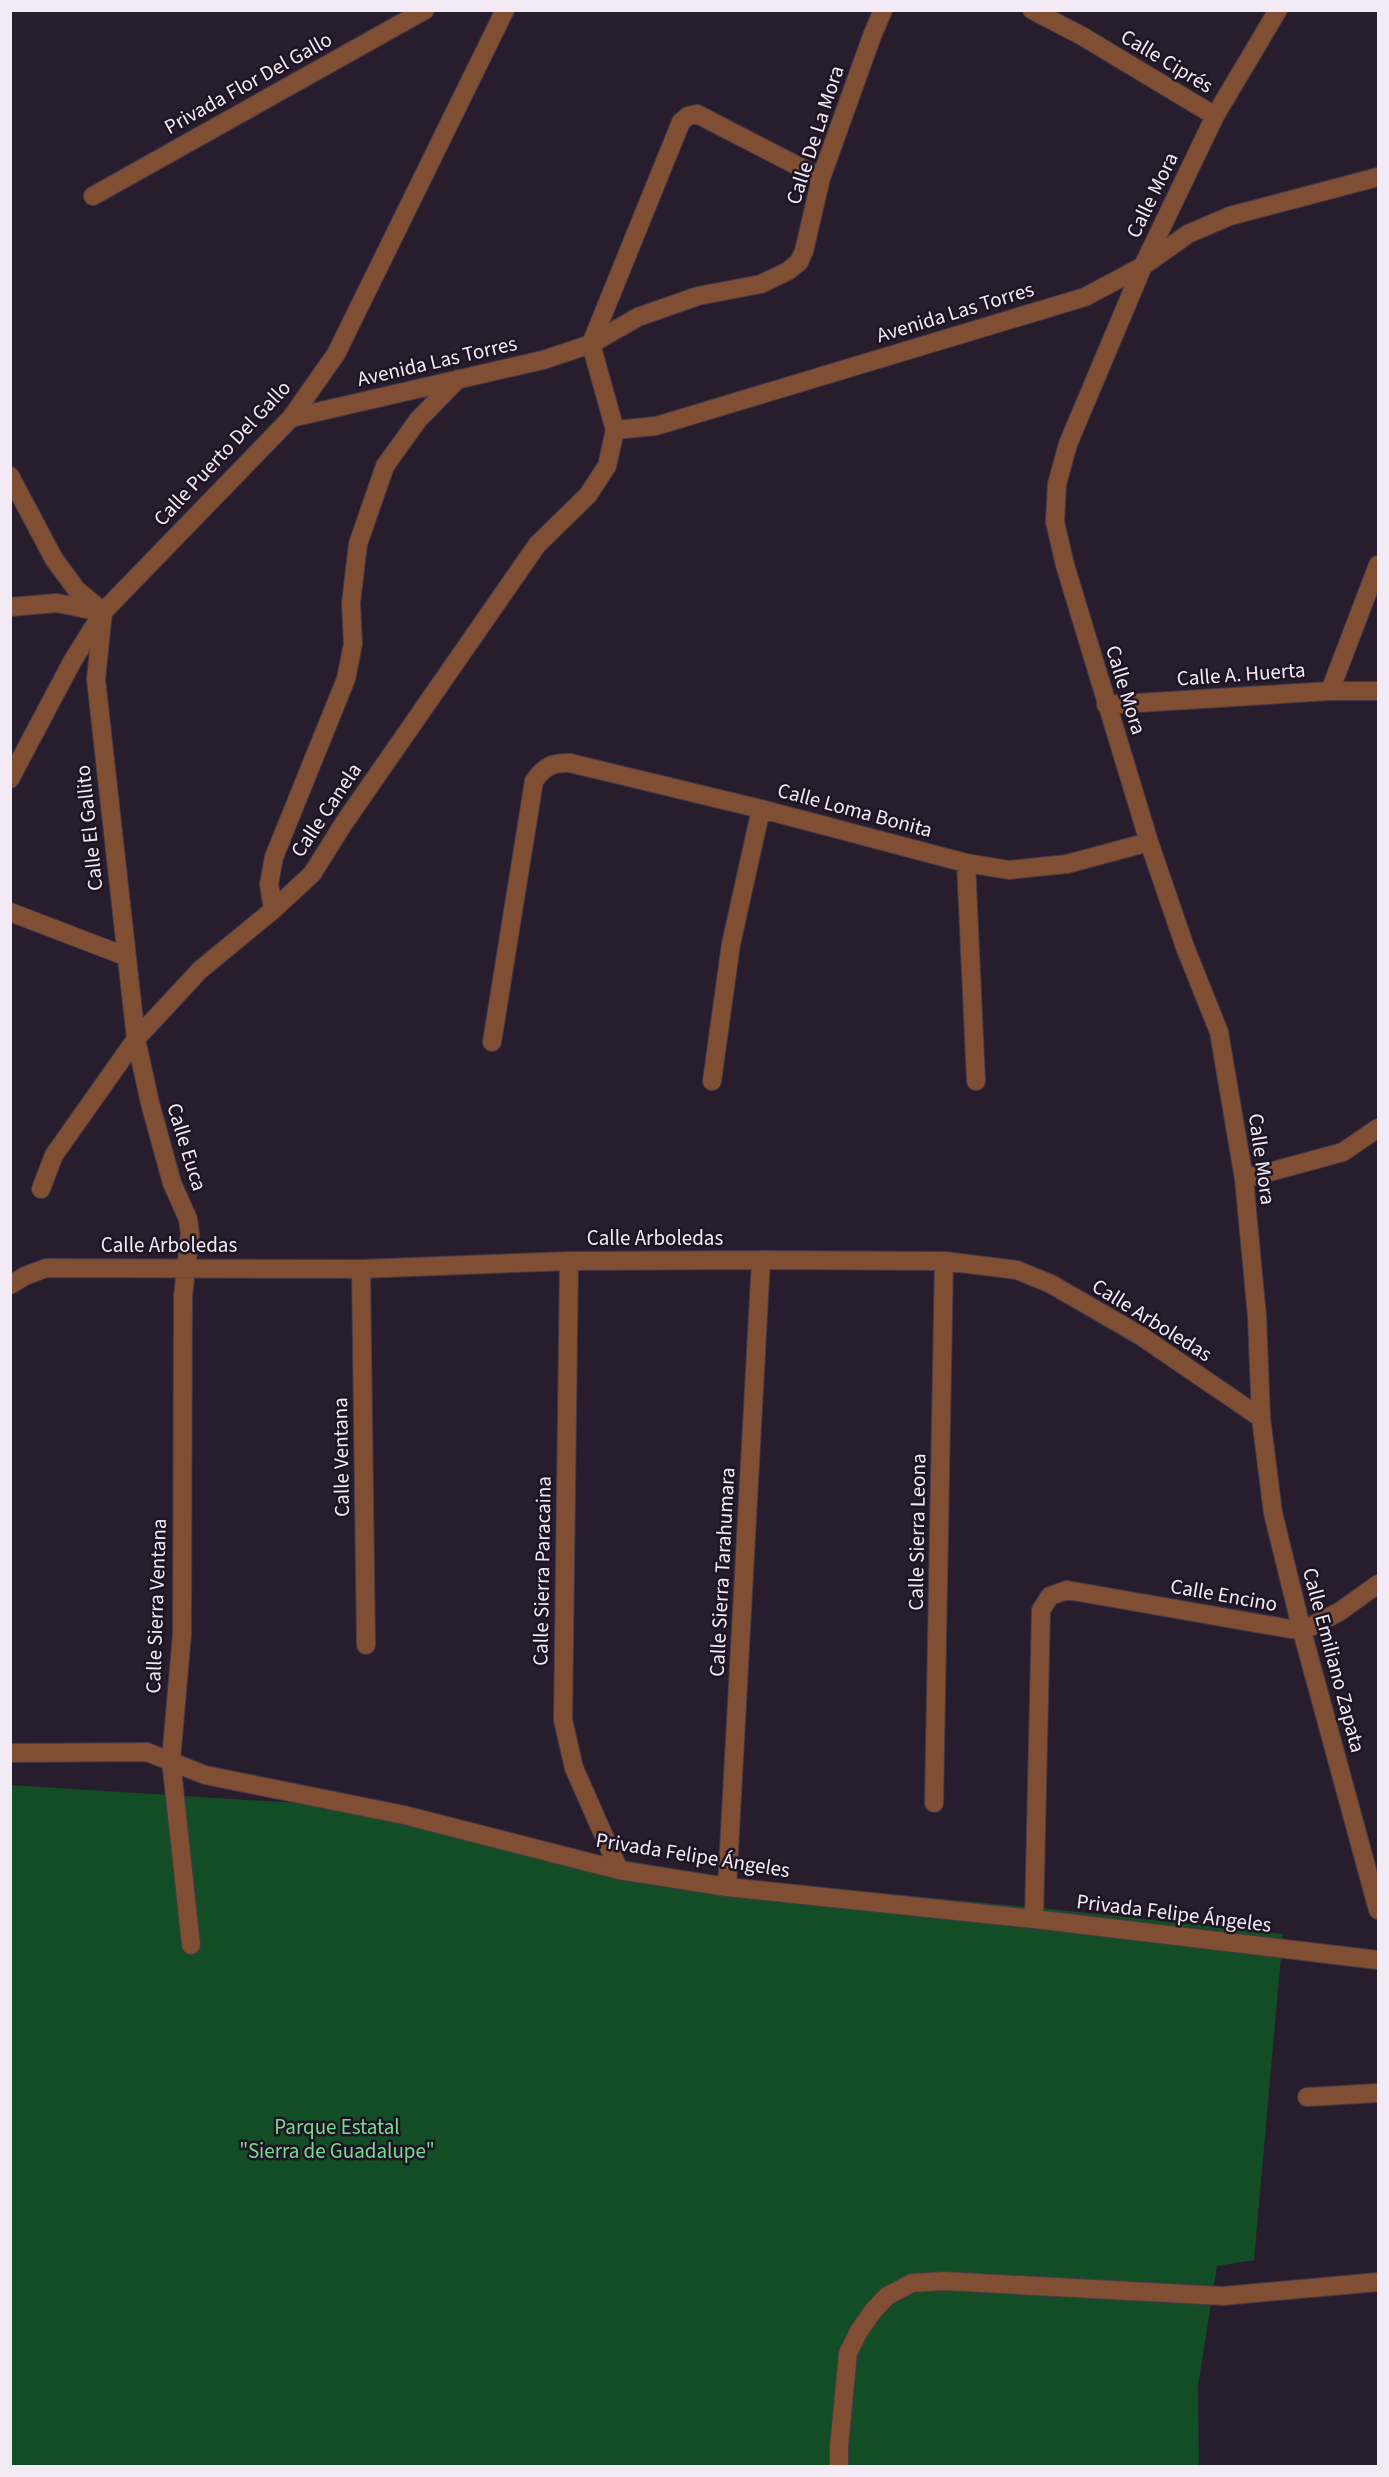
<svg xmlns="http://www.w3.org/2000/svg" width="1389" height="2477" font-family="'Source Sans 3',sans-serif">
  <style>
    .green { fill: #124d26 }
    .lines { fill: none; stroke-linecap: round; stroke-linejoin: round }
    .minor-casing { stroke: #443a49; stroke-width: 20 }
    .minor { stroke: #7f4e33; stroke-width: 18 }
    .labels { text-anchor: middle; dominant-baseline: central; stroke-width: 5; stroke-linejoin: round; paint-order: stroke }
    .street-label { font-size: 21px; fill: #f2ebf6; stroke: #1e1423 }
    .park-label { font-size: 21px; fill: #77db91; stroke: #1e1423 }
  </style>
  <rect width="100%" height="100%" fill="#281d2d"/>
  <path class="green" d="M10,1785L330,1805L715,1877L1050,1909L1283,1934L1254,2260L1217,2266L1198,2386L1199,2466H11Z"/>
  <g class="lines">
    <defs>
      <path id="minor" d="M1032,10L1082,36L1215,116
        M1278,10L1215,116L1143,266L1068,444L1057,484L1055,522L1065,565L1149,842L1185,947L1219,1032L1244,1179L1257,1316L1261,1418L1273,1513L1302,1631L1378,1910
        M821,178L697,114L688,116L681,122L591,344L615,430L656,426L1085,297L1143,266L1188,234L1230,216L1378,177
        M93,196L425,10
        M291,418L543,360L591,344L638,317L698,296L761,284L788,271L799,262L804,251L821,178L872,36L883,10
        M10,476L54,559L76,589L103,612
        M10,607L57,603L101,612
        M103,612L96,679L136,1039L150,1103L172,1183L188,1219L190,1234L183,1296L182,1634L171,1760L191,1945
        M1330,691L1378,565
        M1106,705L1330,691H1378
        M10,779L73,660L103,612L291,418L336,354L505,10
        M966,863L976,1081
        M273,910L269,884L274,857L346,679L353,644L351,603L358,544L385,466L418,420L458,379
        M10,912L125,956
        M492,1042L534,781C544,767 552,762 570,763L761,809L966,863L1009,870L1067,864L1149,842
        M712,1081L731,944L761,809
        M1244,1179L1343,1152L1378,1128
        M41,1189L54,1155L136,1039L200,970L273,910L312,874L344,823L537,545L588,495L607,466L615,430
        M569,1261L563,1720L574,1768L619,1870
        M361,1269L366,1645
        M10,1285L25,1276L46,1268L361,1269L569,1261L761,1260L944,1261L1017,1270L1051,1284L1141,1336L1261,1418
        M10,1753L147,1752L205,1775L404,1815L619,1870L727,1887L1034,1919L1378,1960
        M934,1803L944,1261
        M727,1887L761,1260
        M1034,1919L1041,1610L1050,1596L1067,1590L1302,1631L1339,1612L1378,1584
        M1307,2097L1378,2093
        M839,2466V2447L848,2353L859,2331L873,2311L887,2296L912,2283L944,2281L1223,2296L1378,2282"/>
    </defs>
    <use href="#minor" class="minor-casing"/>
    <use href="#minor" class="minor"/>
  </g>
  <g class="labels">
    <g class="street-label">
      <text transform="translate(1167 61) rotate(31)">Calle Ciprés</text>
      <text transform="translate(248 83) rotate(-29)">Privada Flor Del Gallo</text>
      <text transform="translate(815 135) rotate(-72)">Calle De La Mora</text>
      <text transform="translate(1152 195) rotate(-64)">Calle Mora</text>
      <text transform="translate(955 312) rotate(-17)">Avenida Las Torres</text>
      <text transform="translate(437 361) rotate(-13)">Avenida Las Torres</text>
      <text transform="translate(222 453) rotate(-47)">Calle Puerto Del Gallo</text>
      <text transform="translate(1241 674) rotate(-4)">Calle A. Huerta</text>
      <text transform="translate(1126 690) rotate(73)">Calle Mora</text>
      <text transform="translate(326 810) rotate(-56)">Calle Canela</text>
      <text transform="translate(855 810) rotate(15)">Calle Loma Bonita</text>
      <text transform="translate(89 828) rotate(-96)">Calle El Gallito</text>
      <text transform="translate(187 1147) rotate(73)">Calle Euca</text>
      <text transform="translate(1262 1159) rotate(82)">Calle Mora</text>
      <text x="655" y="1238">Calle Arboledas</text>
      <text x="169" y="1245">Calle Arboledas</text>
      <text transform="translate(1152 1320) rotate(32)">Calle Arboledas</text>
      <text transform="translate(341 1457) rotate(-91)">Calle Ventana</text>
      <text transform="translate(917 1532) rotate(-89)">Calle Sierra Leona</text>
      <text transform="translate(542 1571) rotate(-89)">Calle Sierra Paracaina</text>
      <text transform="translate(722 1572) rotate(-87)">Calle Sierra Tarahumara</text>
      <text transform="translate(1224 1595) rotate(10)">Calle Encino</text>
      <text transform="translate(156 1606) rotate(-88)">Calle Sierra Ventana</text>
      <text transform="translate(1334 1660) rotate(75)">Calle Emiliano Zapata</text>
      <text transform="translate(693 1855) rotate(9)">Privada Felipe Ángeles</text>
      <text transform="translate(1174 1913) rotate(7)">Privada Felipe Ángeles</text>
    </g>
    <g class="park-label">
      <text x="337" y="2127">Parque Estatal<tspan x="337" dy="24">"Sierra de Guadalupe"</tspan></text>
    </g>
  </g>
  <rect width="1389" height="2477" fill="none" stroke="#f2ebf6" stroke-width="24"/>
</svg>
